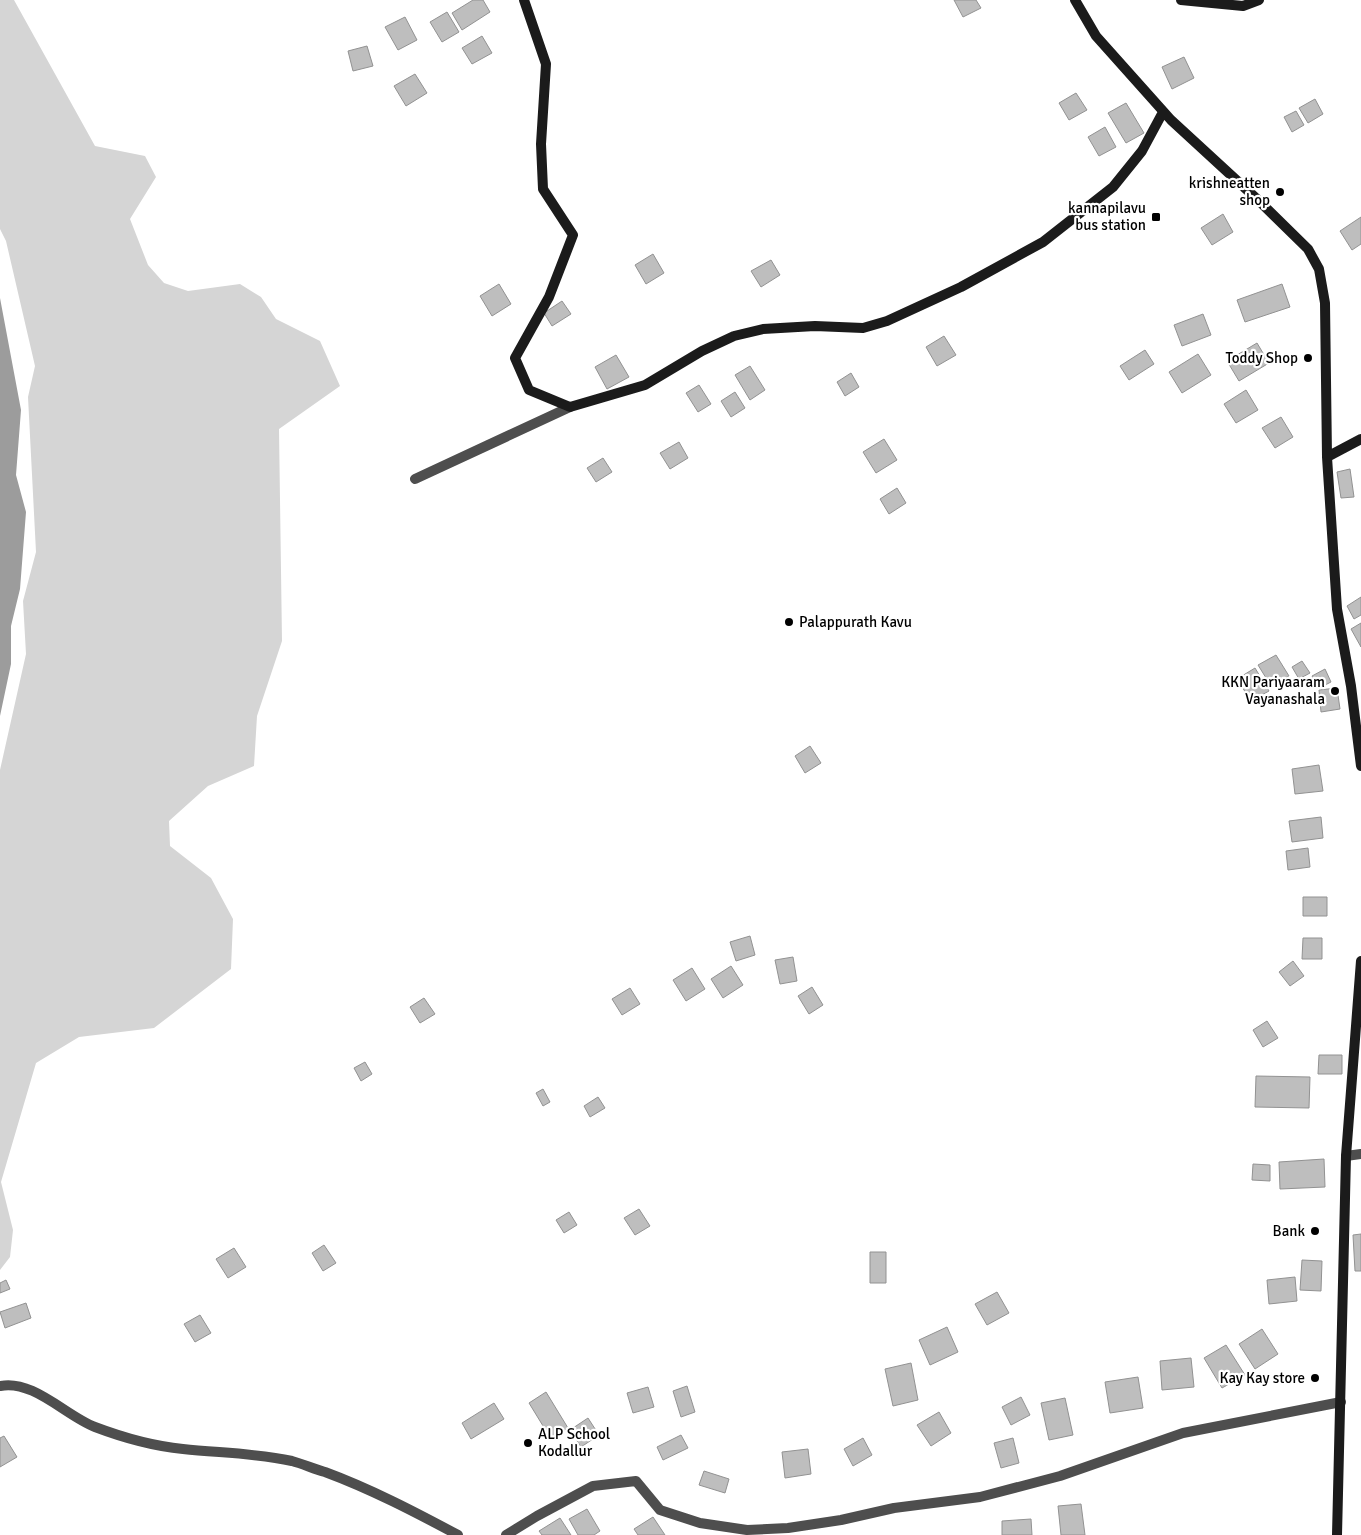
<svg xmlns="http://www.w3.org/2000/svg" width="1361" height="1535" font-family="Signika,sans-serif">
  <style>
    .green { fill: #d5d5d5 }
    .water { fill: #9c9c9c }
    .building { fill: #bebebe; stroke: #929292 }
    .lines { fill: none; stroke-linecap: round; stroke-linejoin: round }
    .street { stroke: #4e4e4e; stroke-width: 10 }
    .secondary { stroke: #1b1b1b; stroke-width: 10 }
    .poi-dot { fill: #000; stroke: #fff; stroke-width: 2 }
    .labels { text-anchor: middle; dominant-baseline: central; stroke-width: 4.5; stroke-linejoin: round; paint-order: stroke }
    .poi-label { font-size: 15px; fill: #000; stroke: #fff; text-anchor: end }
  </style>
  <rect width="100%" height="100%" fill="#fff"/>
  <path class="green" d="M0,0H14L95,146L145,156L156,177L130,219L148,265L164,283L188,291L240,284L261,297L276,319L320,341L340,386L279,429L282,641L257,716L254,766L208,786L169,821L170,846L211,878L233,919L231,969L154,1028L79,1037L36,1063L1,1182L13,1230L10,1257L0,1270V770L26,654L23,601L36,552L28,397L35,366L6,241L0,229Z"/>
  <path class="water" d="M0,298L21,410L16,475L26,512L20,589L11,626V664L0,716Z"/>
  <path class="building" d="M473,0H483L490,12L462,30L452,13Z
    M954,0H976L981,8L963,17Z
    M447,12L459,32L442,42L430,22Z
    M405,17L417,40L398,50L385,27Z
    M482,36L492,53L472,64L462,48Z
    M367,46L373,66L353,71L348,51Z
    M1184,57L1194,78L1172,89L1162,67Z
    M415,74L427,93L406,106L394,86Z
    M1076,93L1087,110L1069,120L1059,103Z
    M1315,99L1323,114L1308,123L1299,108Z
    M1126,103L1144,133L1126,143L1108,113Z
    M1296,111L1304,125L1292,132L1284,117Z
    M1105,127L1116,147L1099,156L1088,137Z
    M1223,214L1233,232L1212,245L1201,228Z
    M1361,217V244L1352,250L1340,231Z
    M653,254L664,273L646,284L635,265Z
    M771,260L780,275L761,287L751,271Z
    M499,284L511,304L492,316L480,296Z
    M1282,284L1290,307L1245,322L1237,300Z
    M562,301L571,314L552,326L544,313Z
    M1203,314L1211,335L1182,346L1174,325Z
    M944,336L956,355L937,366L926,347Z
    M1257,343L1269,363L1239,381L1227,361Z
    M1145,350L1154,364L1129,380L1120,366Z
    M1198,354L1211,375L1182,393L1169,372Z
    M616,355L629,377L607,389L595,367Z
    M750,366L765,390L750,400L735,375Z
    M851,373L859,387L845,396L837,382Z
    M699,385L711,404L698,412L686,393Z
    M1246,390L1258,410L1236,423L1224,404Z
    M735,392L745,408L731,417L721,401Z
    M1281,417L1293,437L1275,448L1262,428Z
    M884,439L897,460L876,473L863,452Z
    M679,442L688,458L670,469L660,453Z
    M603,458L612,472L596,482L587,468Z
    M1350,469L1354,497L1341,498L1337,472Z
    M897,488L906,503L889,514L880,499Z
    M1361,597V615L1354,619L1347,606Z
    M1361,623V647L1351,629Z
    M1276,655L1289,676L1271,686L1258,665Z
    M1302,661L1310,673L1299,679L1292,667Z
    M1255,668L1269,691L1251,701L1237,679Z
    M1325,669L1331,682L1319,688L1312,676Z
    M1337,688L1340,709L1321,712L1319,690Z
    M810,746L821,763L805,773L795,756Z
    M1319,765L1323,791L1295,794L1292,769Z
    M1321,817L1323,838L1292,842L1289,821Z
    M1308,848L1310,867L1288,870L1286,851Z
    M1303,897H1327V916H1303Z
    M750,936L755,955L736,961L730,942Z
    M1303,938H1322V959H1302Z
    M793,957L797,981L780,984L775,960Z
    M1293,961L1304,976L1290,986L1279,972Z
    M731,966L743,985L723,998L711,979Z
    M692,968L705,989L686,1001L673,980Z
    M812,987L823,1005L809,1014L798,996Z
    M630,988L640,1004L622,1015L612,999Z
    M424,998L435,1014L420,1023L410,1007Z
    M1267,1021L1278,1038L1263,1047L1253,1030Z
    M1319,1055H1342V1074H1318Z
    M365,1062L372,1074L361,1081L354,1068Z
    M1256,1076L1310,1077L1309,1108L1255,1107Z
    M543,1089L550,1102L543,1106L536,1093Z
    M598,1097L605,1108L590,1117L584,1106Z
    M1324,1159L1325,1187L1280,1189L1279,1162Z
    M1253,1164L1270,1165V1181L1252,1180Z
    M639,1209L650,1226L635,1235L624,1218Z
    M569,1212L577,1225L564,1233L556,1220Z
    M1361,1234V1271H1355L1353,1235Z
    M324,1245L336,1263L323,1271L312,1253Z
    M234,1248L246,1267L228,1278L216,1259Z
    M870,1252H886V1283H870Z
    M1302,1260L1322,1261L1321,1291L1300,1290Z
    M1295,1277L1297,1301L1269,1304L1267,1280Z
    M6,1280L10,1289L0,1293V1283Z
    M997,1292L1009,1313L987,1325L975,1304Z
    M26,1303L31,1318L5,1328L0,1312Z
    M200,1315L211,1333L195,1342L184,1324Z
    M947,1327L958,1352L930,1365L919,1340Z
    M1262,1329L1278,1354L1255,1369L1239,1344Z
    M1226,1345L1245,1375L1222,1388L1204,1358Z
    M1191,1358L1194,1387L1162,1390L1160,1361Z
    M911,1363L918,1400L893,1406L885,1369Z
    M1138,1377L1143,1408L1110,1413L1105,1382Z
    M687,1386L695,1412L681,1417L673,1391Z
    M648,1387L654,1407L633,1413L627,1393Z
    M546,1392L568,1428L551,1439L529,1403Z
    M1021,1397L1030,1415L1011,1425L1002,1407Z
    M1065,1398L1073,1435L1049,1440L1041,1403Z
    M494,1403L504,1419L471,1439L462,1423Z
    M939,1412L951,1433L931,1446L917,1425Z
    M588,1418L599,1435L581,1447L570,1430Z
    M681,1435L688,1448L663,1460L657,1447Z
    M4,1436L17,1457L0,1467V1438Z
    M863,1438L872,1455L853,1466L844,1449Z
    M1013,1438L1019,1463L1001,1468L994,1443Z
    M808,1449L811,1474L785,1478L782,1452Z
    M704,1471L729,1479L725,1493L699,1485Z
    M1081,1504L1085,1535H1061L1058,1506Z
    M587,1509L600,1531L594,1535H578L569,1519Z
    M653,1517L665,1535H638L634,1529Z
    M560,1518L571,1535H542L539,1531Z
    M1031,1519L1032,1535H1002V1521Z"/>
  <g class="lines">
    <path class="street" d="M415,479L570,407
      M1346,1156L1361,1154
      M0,1386C33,1379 66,1416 95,1427C124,1438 153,1446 183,1449C220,1453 256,1453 292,1461C303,1464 314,1469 325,1472C371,1489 415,1512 458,1535
      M506,1535L537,1516L593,1486L636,1481L660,1510L700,1523L747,1530L788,1528L841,1520L894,1508L980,1497L1060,1476L1183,1433L1341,1402"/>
    <path class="secondary" d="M524,0L546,64L541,144L543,189L573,235L549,297L515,358L529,390L570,407L645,385L702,351L734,336L763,329L815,326L863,328L887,321L961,287L1043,242L1113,187L1142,151L1163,112
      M1075,0L1096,36L1171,120L1258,200L1308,249L1319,269L1325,303L1327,457L1337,609L1351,686L1361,766
      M1181,0L1243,6L1259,0
      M1327,457L1361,439
      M1337,1535L1346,1156L1361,961"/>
  </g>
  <g class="poi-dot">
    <circle cx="1280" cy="192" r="5"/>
    <rect x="1151" y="212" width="10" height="10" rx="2.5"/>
    <circle cx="1308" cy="358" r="5"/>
    <circle cx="789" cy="622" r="5"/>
    <circle cx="1335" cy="691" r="5"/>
    <circle cx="1315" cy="1231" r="5"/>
    <circle cx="1315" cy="1378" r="5"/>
    <circle cx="528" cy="1443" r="5"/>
  </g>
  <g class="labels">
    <g class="poi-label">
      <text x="1270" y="183">krishneatten<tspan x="1270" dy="17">shop</tspan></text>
      <text x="1146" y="208">kannapilavu<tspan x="1146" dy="17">bus station</tspan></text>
      <text x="1298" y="358">Toddy Shop</text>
      <text x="799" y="622" text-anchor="start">Palappurath Kavu</text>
      <text x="1325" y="682">KKN Pariyaaram<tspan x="1325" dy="17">Vayanashala</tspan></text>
      <text x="1305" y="1231">Bank</text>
      <text x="1305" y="1378">Kay Kay store</text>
      <text x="538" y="1434" text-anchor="start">ALP School<tspan x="538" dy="17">Kodallur</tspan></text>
    </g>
  </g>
</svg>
